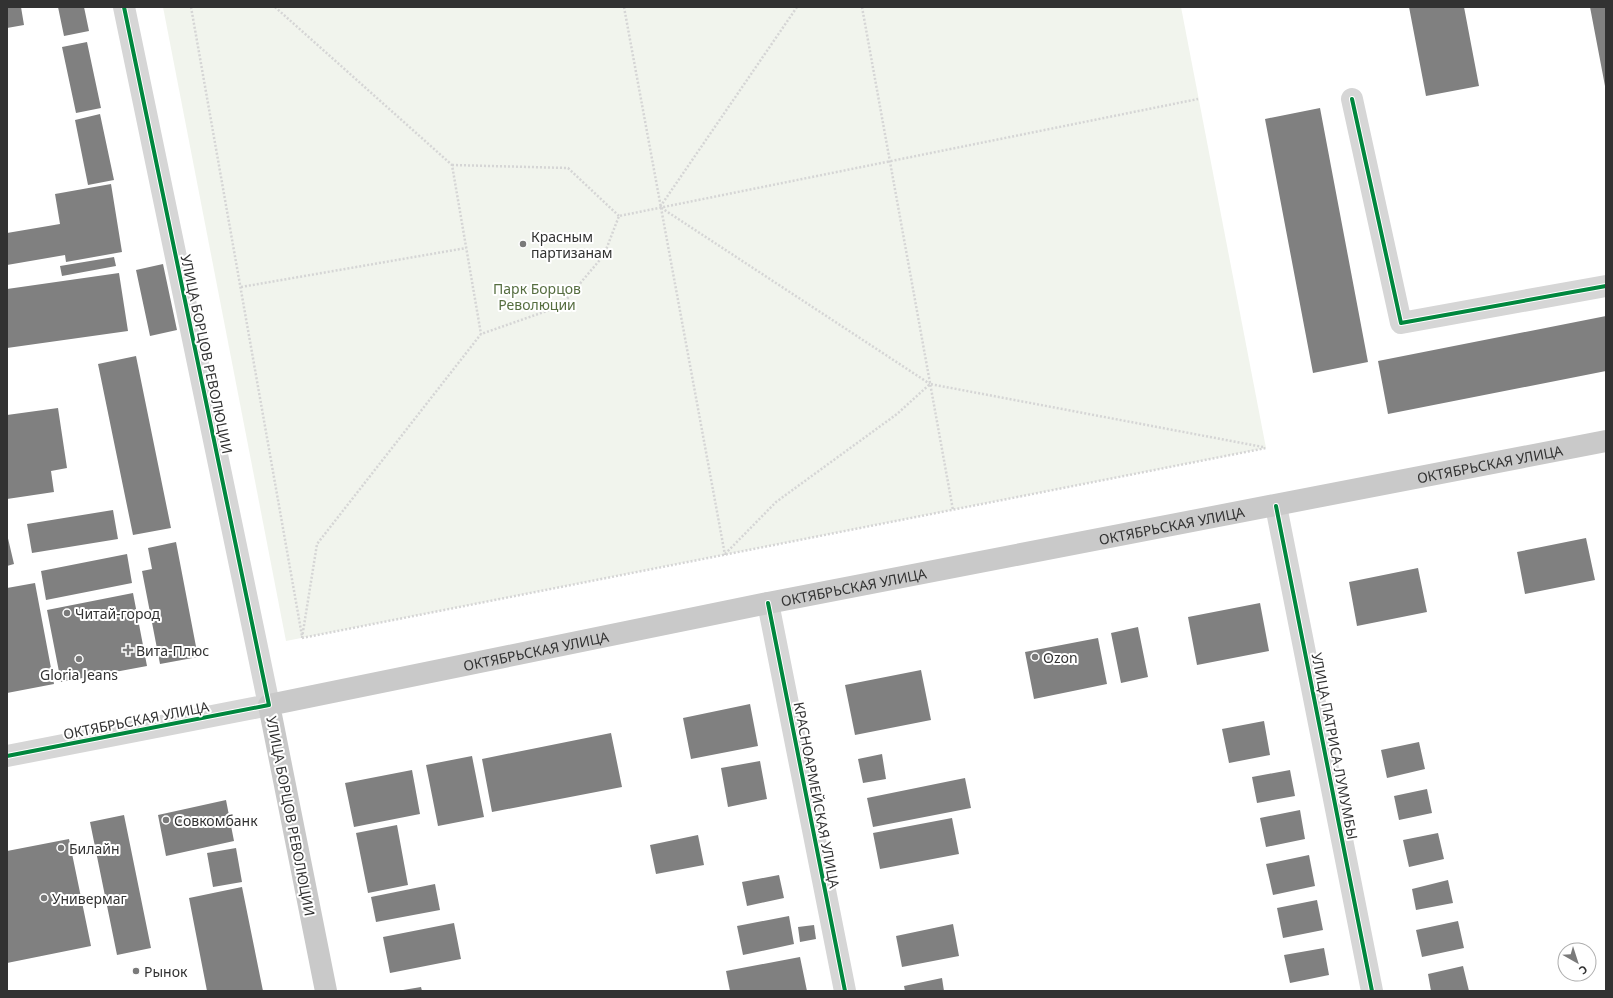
<svg xmlns="http://www.w3.org/2000/svg" width="1613" height="998" font-family="'Noto Sans',sans-serif">
  <style>
    .green { fill: #f1f4ed }
    .building { fill: #808080 }
    .lines { fill: none; stroke-linecap: round; stroke-linejoin: round }
    .path { stroke: #d5d5d5; stroke-width: 2.5; stroke-dasharray: 2 2; stroke-linecap: butt }
    .minor { stroke: #d6d6d6; stroke-width: 22 }
    .major { stroke: #c9c9c9; stroke-width: 22 }
    .cycleway-casing { stroke: #fff; stroke-width: 6 }
    .cycleway { stroke: #00873e; stroke-width: 4 }
    .poi-dot { fill: #7a7a7a; stroke: #fff; stroke-width: 1.5 }
    .labels { text-anchor: middle; dominant-baseline: central; stroke-width: 4; stroke-linejoin: round; paint-order: stroke }
    .poi-label { font-size: 14px; fill: #323232; stroke: #fff; text-anchor: start }
    .park-label { font-size: 14px; fill: #566e40; stroke: #fff }
    .street-label { font-size: 14px; fill: #323232; stroke: #fff }
  </style>
  <rect width="100%" height="100%" fill="#fff"/>
  <path class="green" d="M163,7H1181L1266,448L286,641Z"/>
  <path class="building" d="M7,7H21L24,25L7,28Z
    M58,7H84L89,31L64,36Z
    M1409,7H1464L1479,86L1426,96Z
    M1590,7H1606V86H1605Z
    M87,42L101,108L76,113L62,47Z
    M1320,108L1368,362L1313,373L1265,119Z
    M100,114L114,180L88,185L75,120Z
    M111,184L122,252L66,262L65,255L7,265V233L60,224L55,194Z
    M114,257L116,266L62,276L60,266Z
    M163,264L177,330L150,336L136,270Z
    M119,273L128,331L7,348V289Z
    M1606,316V371L1388,414L1378,361Z
    M136,356L171,528L133,535L98,364Z
    M58,408L67,468L51,471L54,492L7,499V415Z
    M113,510L118,539L32,553L27,524Z
    M7,534L14,564L7,566Z
    M1586,538L1595,580L1525,594L1517,552Z
    M176,542L198,657L160,664L142,571L152,569L148,548Z
    M127,554L132,583L46,600L41,571Z
    M1418,568L1427,612L1357,626L1349,582Z
    M35,583L54,684L7,693V588Z
    M133,593L147,666L61,682L47,610Z
    M1260,603L1269,651L1197,665L1188,617Z
    M1138,627L1148,677L1121,683L1111,633Z
    M1098,638L1107,684L1034,699L1025,652Z
    M921,670L931,720L855,735L845,685Z
    M750,704L758,746L691,759L683,718Z
    M1264,721L1270,755L1229,763L1222,729Z
    M611,733L622,787L492,812L482,759Z
    M1419,742L1425,769L1387,778L1381,750Z
    M882,754L886,779L863,783L858,759Z
    M472,756L484,817L438,826L426,765Z
    M760,761L767,799L728,807L721,768Z
    M412,770L420,814L354,827L345,783Z
    M1290,770L1295,796L1257,803L1252,777Z
    M965,778L971,808L873,827L867,798Z
    M1427,789L1432,813L1399,820L1394,796Z
    M226,800L234,841L166,856L158,815Z
    M1300,810L1305,839L1266,847L1260,818Z
    M124,815L151,948L117,955L90,822Z
    M952,818L959,854L880,869L873,833Z
    M397,825L408,885L368,893L356,833Z
    M1438,833L1444,859L1409,867L1403,840Z
    M698,835L704,865L656,874L650,845Z
    M69,839L91,946L7,963V851Z
    M236,848L242,882L213,887L207,853Z
    M1309,855L1315,886L1273,895L1266,864Z
    M779,875L784,898L747,906L742,882Z
    M1448,880L1453,903L1416,910L1412,889Z
    M435,884L440,910L376,922L371,897Z
    M242,887L263,991H207L189,898Z
    M1317,900L1323,930L1283,938L1277,908Z
    M789,916L794,944L743,955L737,926Z
    M1458,921L1464,948L1422,957L1416,930Z
    M454,923L461,959L390,973L383,937Z
    M953,924L959,956L902,967L896,936Z
    M814,925L816,939L800,942L798,927Z
    M1324,948L1329,975L1290,983L1284,955Z
    M800,957L807,991H730L726,971Z
    M1463,966L1469,991H1431L1428,974Z
    M942,978L944,991H905L904,986Z
    M421,987L422,991H403V990Z"/>
  <g class="lines">
    <path class="path" d="M191,7L302,636
      M275,7L452,165L481,334
      M624,7L725,555
      M797,7L660,207L930,384
      M862,7L953,510
      M452,165L568,168L619,216
      M241,287L466,248
      M725,554L776,502L897,414L930,384L1263,447
      M302,638L317,544L481,334L561,306L604,255L619,216L1198,99
      M302,638L1266,448"/>
    <path class="minor" d="M1352,99L1401,323L1606,286
      M1276,506L1372,991
      M768,603L845,991
      M7,756L269,705L124,7"/>
    <path class="major" id="s1" d="M326,991L269,705L768,603L1606,441"/>
    <defs>
      <path id="cycleway" d="M1352,99L1401,323L1606,286
        M1276,506L1372,991
        M768,603L845,991
        M7,756L269,705L124,7"/>
    </defs>
    <use href="#cycleway" class="cycleway-casing"/>
    <use href="#cycleway" class="cycleway"/>
  </g>
  <g class="poi-dot">
    <circle cx="523" cy="244" r="4"/>
    <circle cx="67" cy="613" r="4"/>
    <path d="M126 644h4v4h4v4h-4v4h-4v-4h-4v-4h4z"/>
    <circle cx="1035" cy="657" r="4"/>
    <circle cx="79" cy="659" r="4"/>
    <circle cx="166" cy="820" r="4"/>
    <circle cx="61" cy="848" r="4"/>
    <circle cx="44" cy="898" r="4"/>
    <circle cx="136" cy="971" r="4"/>
  </g>
  <g class="labels">
    <g class="poi-label">
      <text x="531" y="236">Красным<tspan x="531" dy="16">партизанам</tspan></text>
      <text x="75" y="613">Читай-город</text>
      <text x="136" y="650">Вита-Плюс</text>
      <text x="1043" y="657">Ozon</text>
      <text x="79" y="674" text-anchor="middle">Gloria Jeans</text>
      <text x="174" y="820">Совкомбанк</text>
      <text x="69" y="848">Билайн</text>
      <text x="52" y="898">Универмаг</text>
      <text x="144" y="971">Рынок</text>
    </g>
    <g class="park-label">
      <text x="537" y="288">Парк Борцов<tspan x="537" dy="16">Революции</tspan></text>
    </g>
    <g class="street-label">
      <text transform="translate(207 354) rotate(78)">УЛИЦА БОРЦОВ РЕВОЛЮЦИИ</text>
      <text stroke="none"><textPath href="#s1" startOffset="1536">ОКТЯБРЬСКАЯ УЛИЦА</textPath></text>
      <text stroke="none"><textPath href="#s1" startOffset="1212">ОКТЯБРЬСКАЯ УЛИЦА</textPath></text>
      <text stroke="none"><textPath href="#s1" startOffset="888">ОКТЯБРЬСКАЯ УЛИЦА</textPath></text>
      <text stroke="none"><textPath href="#s1" startOffset="564">ОКТЯБРЬСКАЯ УЛИЦА</textPath></text>
      <text transform="translate(136 720) rotate(-11)">ОКТЯБРЬСКАЯ УЛИЦА</text>
      <text transform="translate(1335 746) rotate(79)">УЛИЦА ПАТРИСА ЛУМУМБЫ</text>
      <text transform="translate(817 795) rotate(79)">КРАСНОАРМЕЙСКАЯ УЛИЦА</text>
      <text transform="translate(291 816) rotate(79)">УЛИЦА БОРЦОВ РЕВОЛЮЦИИ</text>
    </g>
  </g>
  <rect width="1613" height="998" fill="none" stroke="#323232" stroke-width="16"/>
  <g transform="translate(1577 962) rotate(141)"><circle r="19" fill="#ffffff" stroke="#adadad"/>
  <path d="M0-3L7 15L0 10L-7 15Z" fill="#7a7a7a"/>
  <text y="-6" font-size="11" font-weight="bold" text-anchor="middle" fill="#323232">С</text>
  </g>
</svg>
